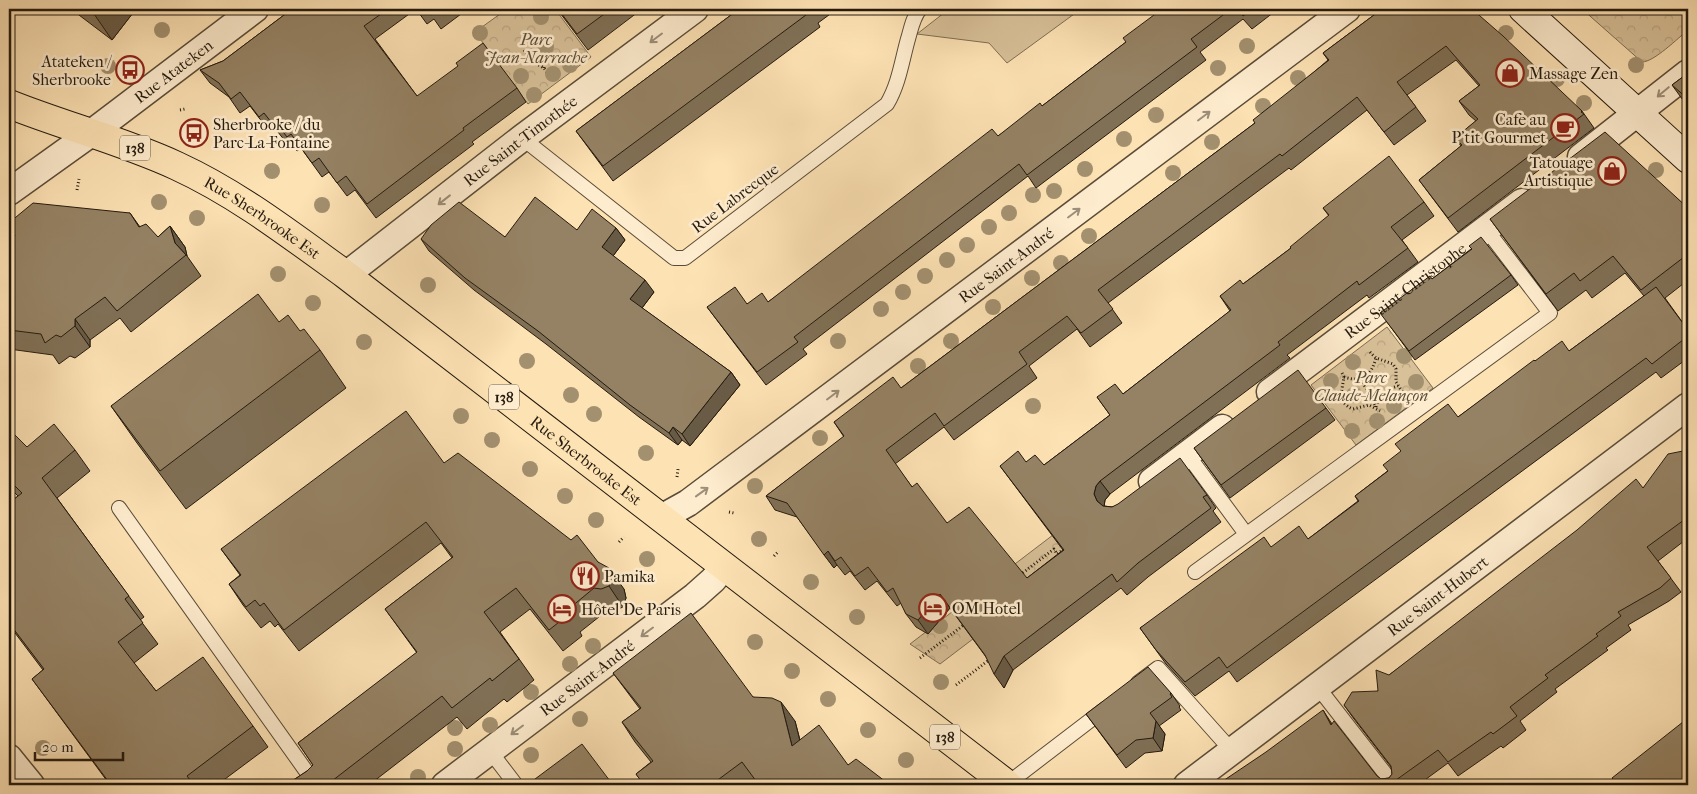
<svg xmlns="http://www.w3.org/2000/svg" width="1697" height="794" font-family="'IM FELL French Canon',serif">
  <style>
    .forest { fill: url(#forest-crowns); stroke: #7e6d53 }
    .garden { fill: #d8c098; stroke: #7e6d53 }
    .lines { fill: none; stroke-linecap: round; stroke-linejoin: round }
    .lane-casing { stroke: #5a4c38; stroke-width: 16 }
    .street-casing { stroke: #5a4c38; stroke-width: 29 }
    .secondary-casing { stroke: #241a0e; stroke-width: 30 }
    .primary-casing { stroke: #241a0e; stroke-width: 30 }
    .path { stroke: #241a0e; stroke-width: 3; stroke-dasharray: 1 2.5; stroke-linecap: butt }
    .lane { stroke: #feecce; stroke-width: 14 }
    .street { stroke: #feecce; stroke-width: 26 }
    .secondary { stroke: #feecce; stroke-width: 28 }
    .primary { stroke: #fde2b4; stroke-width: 28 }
    .tree { fill: #a3906f }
    .wall { fill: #807056; stroke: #241a0e }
    .shaded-wall { fill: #685b46; stroke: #241a0e }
    .building { fill: #958264; stroke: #241a0e }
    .oneway { stroke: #9c8e78 }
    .labels { text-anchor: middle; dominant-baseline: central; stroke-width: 5; stroke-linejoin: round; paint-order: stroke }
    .shield { fill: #feecce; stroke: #655948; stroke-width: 1 }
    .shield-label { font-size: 15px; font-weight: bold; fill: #241a0e }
    .park-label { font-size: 16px; font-style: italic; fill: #5a4c37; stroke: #feecce }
    .poi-label { font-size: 16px; fill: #241a0e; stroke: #feecce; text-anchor: start }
    .street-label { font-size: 16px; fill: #241a0e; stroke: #feecce }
  </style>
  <defs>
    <pattern id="forest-crowns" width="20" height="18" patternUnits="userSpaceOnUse" patternTransform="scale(1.25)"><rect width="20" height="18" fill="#d8c098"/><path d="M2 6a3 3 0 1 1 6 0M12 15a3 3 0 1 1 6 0" fill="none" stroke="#b9a482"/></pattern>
  </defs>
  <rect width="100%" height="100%" fill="#fde2b4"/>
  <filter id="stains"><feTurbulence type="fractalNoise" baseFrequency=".004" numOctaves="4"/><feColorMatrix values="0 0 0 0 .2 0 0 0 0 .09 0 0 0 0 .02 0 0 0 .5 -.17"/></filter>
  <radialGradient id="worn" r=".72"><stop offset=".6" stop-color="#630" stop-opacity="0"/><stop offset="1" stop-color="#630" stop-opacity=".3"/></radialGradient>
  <path class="forest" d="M507,9H555L591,57L528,104L475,32Z
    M1582,9H1688V30C1678,38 1654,62 1642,62Z
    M1387,327L1433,388L1356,445L1311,385Z
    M1070,522L1090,550L940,664L910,644Z"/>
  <path class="garden" d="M949,9H1081L1007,63L989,43L917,34Z"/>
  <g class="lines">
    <defs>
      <path id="lane" d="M522,138L674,258H685L887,104C899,84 902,60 908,39C911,29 913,17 920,9
        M1187,454L1246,534
        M119,508L316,785
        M1195,572L1550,313L1486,229
        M1138,683L1158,668L1232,751
        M1317,686L1394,785
        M490,751L516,785
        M1007,784L1105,709"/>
      <g id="street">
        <path d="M1581,157L1688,73"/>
        <path id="s1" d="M9,192L90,134L255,9"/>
        <path id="s2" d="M346,275L522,138L695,9"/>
        <path id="s3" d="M1270,392L1522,202"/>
        <path d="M1152,481L1222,428"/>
        <path id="s4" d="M661,518L688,503L1347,9"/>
        <path d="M9,758L31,785"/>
        <path id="s5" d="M445,785L695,596L713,580L724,567"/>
        <path id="s6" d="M1187,785L1688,406"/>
      </g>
      <path id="secondary" d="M1523,9L1688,159"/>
      <g id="primary">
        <path id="s7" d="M9,104C64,126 123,141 177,166C238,194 292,236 346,275L1008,785"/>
      </g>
    </defs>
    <use href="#lane" class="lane-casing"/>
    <use href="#street" class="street-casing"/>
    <use href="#secondary" class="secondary-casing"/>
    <use href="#primary" class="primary-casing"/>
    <path class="path" d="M524,50L535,63L544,68L552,80
      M544,68L545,58
      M103,78L104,86
      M180,110L185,109
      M77,190L79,179
      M1370,352L1376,358L1393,364L1396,369V382L1403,393
      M1342,373L1344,377C1342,390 1337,403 1353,409L1369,405L1380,411
      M1344,377C1362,383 1371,376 1376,358
      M1360,380L1367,389L1376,407
      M1376,407C1378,396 1387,389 1398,386
      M677,477L678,469
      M729,512L734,513
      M619,542L624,537
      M774,556L779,551
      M1020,575L1054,549L1057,554L1066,548
      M920,658L965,624
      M956,685L989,660"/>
    <use href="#lane" class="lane"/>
    <use href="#street" class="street"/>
    <use href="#secondary" class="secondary"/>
    <use href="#primary" class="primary"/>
  </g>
  <g class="tree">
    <circle cx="541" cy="17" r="8"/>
    <circle cx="162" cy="30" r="8"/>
    <circle cx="480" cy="33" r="8"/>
    <circle cx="1506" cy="33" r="8"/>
    <circle cx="1247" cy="46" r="8"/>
    <circle cx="546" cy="47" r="8"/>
    <circle cx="570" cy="65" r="8"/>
    <circle cx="1636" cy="65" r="8"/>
    <circle cx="108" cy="66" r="8"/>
    <circle cx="1218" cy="68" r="8"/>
    <circle cx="553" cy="74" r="8"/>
    <circle cx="521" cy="76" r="8"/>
    <circle cx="1298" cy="78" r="8"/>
    <circle cx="1557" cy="79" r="8"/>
    <circle cx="534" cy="95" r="8"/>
    <circle cx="1584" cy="103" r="8"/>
    <circle cx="1263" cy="106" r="8"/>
    <circle cx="1156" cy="115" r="8"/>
    <circle cx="1124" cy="139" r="8"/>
    <circle cx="1212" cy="142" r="8"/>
    <circle cx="1085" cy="169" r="8"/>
    <circle cx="1656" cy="170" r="8"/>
    <circle cx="272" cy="171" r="8"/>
    <circle cx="1173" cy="173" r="8"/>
    <circle cx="1054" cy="191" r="8"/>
    <circle cx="1033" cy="195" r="8"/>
    <circle cx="159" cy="202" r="8"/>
    <circle cx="322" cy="205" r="8"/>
    <circle cx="1009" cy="213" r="8"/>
    <circle cx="197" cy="218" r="8"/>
    <circle cx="989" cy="227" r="8"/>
    <circle cx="1089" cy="236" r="8"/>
    <circle cx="967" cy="245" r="8"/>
    <circle cx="947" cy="260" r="8"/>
    <circle cx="1061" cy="263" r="8"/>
    <circle cx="278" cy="274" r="8"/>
    <circle cx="925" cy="276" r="8"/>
    <circle cx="1032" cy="278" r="8"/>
    <circle cx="428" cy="285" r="8"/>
    <circle cx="903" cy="292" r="8"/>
    <circle cx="313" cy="303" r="8"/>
    <circle cx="993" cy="307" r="8"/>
    <circle cx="881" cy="309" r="8"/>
    <circle cx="838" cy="341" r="8"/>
    <circle cx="951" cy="341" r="8"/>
    <circle cx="364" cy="342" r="8"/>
    <circle cx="1404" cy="356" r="8"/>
    <circle cx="527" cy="361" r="8"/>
    <circle cx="1353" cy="362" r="8"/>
    <circle cx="918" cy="366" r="8"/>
    <circle cx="1331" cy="381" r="8"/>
    <circle cx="1416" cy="382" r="8"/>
    <circle cx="571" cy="395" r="8"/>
    <circle cx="1354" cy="395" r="8"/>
    <circle cx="1033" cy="406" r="8"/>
    <circle cx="1394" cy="406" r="8"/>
    <circle cx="594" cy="414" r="8"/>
    <circle cx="461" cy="416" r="8"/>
    <circle cx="1377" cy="421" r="8"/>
    <circle cx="1352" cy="431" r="8"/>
    <circle cx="820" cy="438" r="8"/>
    <circle cx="492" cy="440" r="8"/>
    <circle cx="646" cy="453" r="8"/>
    <circle cx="530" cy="469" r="8"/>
    <circle cx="755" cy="486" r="8"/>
    <circle cx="565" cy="496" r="8"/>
    <circle cx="596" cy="520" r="8"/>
    <circle cx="759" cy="539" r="8"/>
    <circle cx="647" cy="559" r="8"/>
    <circle cx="811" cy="582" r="8"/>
    <circle cx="857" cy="617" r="8"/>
    <circle cx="940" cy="626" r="8"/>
    <circle cx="755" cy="642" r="8"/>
    <circle cx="593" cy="646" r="8"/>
    <circle cx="570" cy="664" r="8"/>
    <circle cx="792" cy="671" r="8"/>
    <circle cx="941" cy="682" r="8"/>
    <circle cx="531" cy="692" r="8"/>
    <circle cx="828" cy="699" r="8"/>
    <circle cx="580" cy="719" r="8"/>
    <circle cx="490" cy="725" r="8"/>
    <circle cx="455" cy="728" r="8"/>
    <circle cx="868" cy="730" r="8"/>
    <circle cx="43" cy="748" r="8"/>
    <circle cx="455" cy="749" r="8"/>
    <circle cx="531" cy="755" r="8"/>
    <circle cx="906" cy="760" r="8"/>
    <circle cx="418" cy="777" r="8"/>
  </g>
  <path class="wall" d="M71,9H136L112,40Z
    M292,9H457L461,14L441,29L434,19L427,24L416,9L375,39L417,96L517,88L526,102L472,142L474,144L376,218L355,190L347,196L329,172L322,177L301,148L297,151L288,139L285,141L274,127L269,131L250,106L240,113L229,97L210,83L200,70L223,61Z
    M557,9H651L645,13L642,9L588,50Z
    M739,9H837L818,23L820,27L613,181L576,131Z
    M1162,9H1278L1252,29L1243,19L1200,52L1206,60L1036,188L1028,176L803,349L807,354L766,385L707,307L768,302L998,136L1042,106L1126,42Z
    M1382,9L1582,111L1594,128L1458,232L1419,180L1461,146L1455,138L1476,121L1469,115L1459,101L1479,86L1456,60L1407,95L1426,121L1394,145L1367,110L1291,170L1289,168L1108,303L1122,323L1090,347L1077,329L1029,366L1037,378L954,440L944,427L895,464L912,487L947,523L1027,578L1063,550L1000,466L1026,462L1044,465L1110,415L1097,397L1123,394L1230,311L1220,296L1243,284L1291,248L1329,216L1323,208L1424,202L1434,216L1402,240L1418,262L1369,298L1367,295L1287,355L1290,358L1110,494L1105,500L1104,506L1112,507L1207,495L1216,508L1213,511L1221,522L1148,577L1127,595L1121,588L1013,670L1004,688L986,657L950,608L928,634L916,627L906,614L901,603L897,606L877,581L865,590L850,571L845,575L837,565L834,568L797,517L775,510L766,496L844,437L834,422L901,388L1255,123L1328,60L1323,53Z
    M1688,73V107L1672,85Z
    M1674,196L1688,208V280L1665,298L1688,330V358L1661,378L1656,372L1237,682L1229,671L1195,696L1166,664L1140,628L1271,547L1308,539L1358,501L1355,496L1458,417L1535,361L1569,351L1644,296L1625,273L1592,298L1586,290L1558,311L1490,219Z
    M130,213L140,227L158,237L170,226L185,247L187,256L201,276L131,332L120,318L90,340V347L75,358L70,356L59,364L53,355L9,349V240Z
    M616,228L625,240L613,256L654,292L642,308L731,372L740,385L690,446L682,440L678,445L639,417L546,344L474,290L429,251L421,239L505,237L577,230Z
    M1471,249L1511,275L1518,285L1415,360L1387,322L1432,279Z
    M279,322L320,350L346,388L186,509L137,443L111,406Z
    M9,380L13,387L9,390Z
    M1326,408L1335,420L1230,498L1194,448Z
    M9,429L27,447L75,450L90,471L57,498L144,617L140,620L158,644L134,663L156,691L253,726L268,747L217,785H110L32,679L43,670L9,625V503L18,496L9,487Z
    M1688,447V538L1658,561L1681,592L1669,601L1628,625L1631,630L1606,648L1608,650L1555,689L1557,692L1520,721L1526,730L1503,748L1501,746L1458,776L1448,763L1418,785H1217L1332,723L1377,776L1381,779L1389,778L1392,774L1391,767L1354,719L1344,705L1378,691L1389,675L1643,488Z
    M444,463L598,562L624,589L626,598L623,607L616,610L609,609L580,632L582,636L563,651L530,609L500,632L534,680L507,702L504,699L467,729L457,717L369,785H286L307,771L313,765L298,743L417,653L385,609L452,558L441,543L299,651L278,624L275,627L270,621L261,628L243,605L229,584L240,575L221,549Z
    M613,673L753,697L795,721L800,740L848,765L890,785L756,781L751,785H644L636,774L651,762L635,742L622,722L640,709Z
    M1171,693L1180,706L1179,707L1181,710L1159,726L1165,734L1162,751L1145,753L1126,768L1086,714Z"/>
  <path class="shaded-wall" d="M93,9H136L112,40L92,11Z
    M170,226L185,247L187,256L175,243Z
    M616,228L625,240L610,260L602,247Z
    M645,280L654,292L639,312L630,299Z
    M75,319L90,340V347L75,326Z
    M731,372L740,385L690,446L682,434Z
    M673,427L682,440L678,445L669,433Z
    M1100,481L1110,494L1105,500L1104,507L1097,501L1094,494L1096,486Z
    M828,551L837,565L834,568L824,555Z
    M609,568L624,589L626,598L623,607L609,586Z
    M940,594L950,608L928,634L918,620Z
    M1004,656L1013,670L1004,688L994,674Z
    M781,702L795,721L806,765L792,746Z
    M1323,710L1332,724L1331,725Z
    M1156,721L1165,734L1162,751L1153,738Z"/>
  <path class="building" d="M292,9H388L364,26L417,96L458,66L456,63L483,43L517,88L463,128L464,130L367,204L346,176L337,183L319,158L312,163L291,134L287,137L278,125L275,127L264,113L259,117L240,92L231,99L219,83L200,70L223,61Z
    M427,9H440L431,15Z
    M558,9H611L577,34Z
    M739,9H807L810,12L603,166L576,131Z
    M1162,9H1231L1191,39L1197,47L1027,175L1019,164L794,337L798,342L757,372L707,307L735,287L747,304L762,293L768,302L992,129L998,136L1040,103L1042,106L1126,42L1123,38Z
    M1237,9H1253L1243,16Z
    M1382,9H1472L1503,36L1582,111L1581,112L1584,114L1448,218L1419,180L1462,145L1455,138L1478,119L1459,101L1480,85L1446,46L1397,82L1416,107L1384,132L1357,97L1282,156L1280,154L1098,290L1113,309L1081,333L1067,316L1019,352L1027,364L944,426L935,413L886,450L912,487L917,483L947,523L969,507L1027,578L1064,550L1000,466L1018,451L1026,462L1035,455L1044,465L1110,415L1097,397L1115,384L1123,394L1231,310L1220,296L1240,280L1243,284L1291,248L1290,247L1329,215L1323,208L1389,156L1424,202L1391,227L1408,248L1359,285L1357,281L1278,342L1280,345L1100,481L1096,486L1094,494L1097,501L1103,506L1112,507L1118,504L1180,458L1207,495L1203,497L1211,508L1138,563L1117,582L1112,574L1004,656L994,674L985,655L940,594L918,620L906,614L893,588L887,592L868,567L855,576L841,557L835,561L828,551L824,555L787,503L766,496L844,436L834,422L893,377L901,388L1255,123L1253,120L1329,60L1323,53Z
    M1688,73V99L1672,85Z
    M1605,132L1688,208V254L1641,290L1613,256L1580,281L1574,273L1546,294L1490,219Z
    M535,197L577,230L592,209L616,228L602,247L645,280L630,299L731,372L682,434L673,427L669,433L630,405L538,331L465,278L421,239L431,225L459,202L505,237Z
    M33,203L130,213L139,227L146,224L158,237L170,226L175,243L186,255L117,311L105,297L75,319V326L61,337L56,335L45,343L41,334L9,330V240L15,236L10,222Z
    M1481,237L1511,275L1409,351L1380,313L1430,276L1432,279L1472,249L1469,246Z
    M1656,287L1688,330V336L1652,364L1646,358L1227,668L1219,657L1185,682L1156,650L1140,628L1264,537L1271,547L1299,526L1308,539L1359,501L1355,496L1388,471L1383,465L1401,451L1395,444L1448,404L1458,417L1534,360L1535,361L1562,341L1569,351Z
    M258,294L279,322L288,315L300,331L304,329L320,350L160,471L111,406Z
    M1298,370L1326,408L1221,485L1194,448Z
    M406,411L444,463L458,453L571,540L577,535L598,562L609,568L612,577L609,586L601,589L594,588L565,612L568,615L549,630L516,588L484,612L519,659L492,681L490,678L452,708L442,696L328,784L326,782L322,785H286L307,771L313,765L298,743L417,652L385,609L453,557L426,522L284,630L264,603L260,606L255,600L246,607L229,584L241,575L221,549Z
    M54,424L75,450L42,478L129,596L125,599L143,623L118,642L156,691L203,657L253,726L187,776L194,785H111L32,679L44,669L9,623V503L22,493L9,480V429L27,447Z
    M1688,447V517L1647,547L1671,578L1660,588L1618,612L1621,616L1596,634L1598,636L1545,675L1548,678L1510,707L1517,716L1493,734L1491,732L1448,762L1438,750L1389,785H1217L1266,752L1323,710L1331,725L1334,721L1377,776L1381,779L1389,778L1392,774L1391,766L1344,705L1352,692L1378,691L1376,670L1389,675L1577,530L1636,479L1643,488L1668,454L1683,451Z
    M691,613L753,697L772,698L781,702L792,746L819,725L848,765L856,759L890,785H759L742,762L711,785H644L636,774L653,761L622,722L641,708L613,673Z
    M1148,667L1171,693L1170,694L1172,697L1150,713L1156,721L1153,738L1136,740L1117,755L1086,714Z
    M1688,718V785H1618L1612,778Z
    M582,744L613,785H527Z"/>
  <defs><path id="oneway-shaft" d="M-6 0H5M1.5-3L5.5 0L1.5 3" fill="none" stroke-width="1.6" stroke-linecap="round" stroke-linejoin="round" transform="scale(1.25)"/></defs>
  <g class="oneway">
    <use href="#oneway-shaft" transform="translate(656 38) rotate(143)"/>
    <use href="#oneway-shaft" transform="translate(1663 92) rotate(140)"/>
    <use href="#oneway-shaft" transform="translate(1204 116) rotate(-37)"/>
    <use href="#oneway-shaft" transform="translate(444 200) rotate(142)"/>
    <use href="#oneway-shaft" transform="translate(1074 213) rotate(-37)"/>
    <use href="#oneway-shaft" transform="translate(833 395) rotate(-37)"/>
    <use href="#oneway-shaft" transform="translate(702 492) rotate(-36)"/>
    <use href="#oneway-shaft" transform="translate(647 632) rotate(143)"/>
    <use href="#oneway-shaft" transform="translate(517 730) rotate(143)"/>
  </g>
  <defs>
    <symbol id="bus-ring" viewBox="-11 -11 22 22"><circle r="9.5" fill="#feecce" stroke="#8f2418" stroke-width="1.5"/><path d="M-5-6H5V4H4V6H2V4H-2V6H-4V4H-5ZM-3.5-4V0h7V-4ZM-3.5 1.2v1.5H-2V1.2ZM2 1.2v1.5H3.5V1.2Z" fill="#8f2418"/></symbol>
    <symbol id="shop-ring" viewBox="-11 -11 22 22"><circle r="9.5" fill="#feecce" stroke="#8f2418" stroke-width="1.5"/><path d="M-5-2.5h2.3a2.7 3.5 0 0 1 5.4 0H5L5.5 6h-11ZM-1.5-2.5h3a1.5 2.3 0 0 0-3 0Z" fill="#8f2418"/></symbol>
    <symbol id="cafe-ring" viewBox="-11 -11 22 22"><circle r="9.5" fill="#feecce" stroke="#8f2418" stroke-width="1.5"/><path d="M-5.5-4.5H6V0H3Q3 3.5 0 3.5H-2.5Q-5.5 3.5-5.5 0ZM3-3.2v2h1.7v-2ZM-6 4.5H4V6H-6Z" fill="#8f2418"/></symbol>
    <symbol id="restaurant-ring" viewBox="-11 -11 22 22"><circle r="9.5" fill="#feecce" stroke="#8f2418" stroke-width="1.5"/><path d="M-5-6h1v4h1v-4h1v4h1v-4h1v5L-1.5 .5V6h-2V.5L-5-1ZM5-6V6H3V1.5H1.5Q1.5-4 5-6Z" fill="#8f2418"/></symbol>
    <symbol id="hotel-ring" viewBox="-11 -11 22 22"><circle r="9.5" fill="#feecce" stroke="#8f2418" stroke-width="1.5"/><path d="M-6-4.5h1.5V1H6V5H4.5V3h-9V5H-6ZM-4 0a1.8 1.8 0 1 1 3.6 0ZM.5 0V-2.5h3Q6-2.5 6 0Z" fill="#8f2418"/></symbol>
  </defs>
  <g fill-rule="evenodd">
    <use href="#bus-ring" x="114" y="54" width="32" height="32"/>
    <use href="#shop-ring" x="1494" y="57" width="32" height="32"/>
    <use href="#cafe-ring" x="1549" y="112" width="32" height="32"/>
    <use href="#bus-ring" x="178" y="117" width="32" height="32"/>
    <use href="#shop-ring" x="1596" y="155" width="32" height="32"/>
    <use href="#restaurant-ring" x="569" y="560" width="32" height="32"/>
    <use href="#hotel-ring" x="917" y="592" width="32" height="32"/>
    <use href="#hotel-ring" x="546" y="593" width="32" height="32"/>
  </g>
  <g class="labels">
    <g class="shield">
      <rect x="120" y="135.5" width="30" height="25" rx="4"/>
      <rect x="489" y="384.5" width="30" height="25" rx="4"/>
      <rect x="930" y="724.5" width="30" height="25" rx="4"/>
    </g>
    <g class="shield-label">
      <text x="135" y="148">138</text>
      <text x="504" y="397">138</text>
      <text x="945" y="737">138</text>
    </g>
    <g class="park-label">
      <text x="536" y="39">Parc<tspan x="536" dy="18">Jean-Narrache</tspan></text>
      <text x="1371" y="377">Parc<tspan x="1371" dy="18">Claude-Melançon</tspan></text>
    </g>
    <g class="poi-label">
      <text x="111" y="61" text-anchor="end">Atateken /<tspan x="111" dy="18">Sherbrooke</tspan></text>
      <text x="1529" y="73">Massage Zen</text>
      <text x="1546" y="119" text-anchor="end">Cafe au<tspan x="1546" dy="18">P'tit Gourmet</tspan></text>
      <text x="213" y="124">Sherbrooke / du<tspan x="213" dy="18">Parc-La-Fontaine</tspan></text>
      <text x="1593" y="162" text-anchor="end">Tatouage<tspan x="1593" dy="18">Artistique</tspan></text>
      <text x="604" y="576">Pamika</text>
      <text x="952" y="608">OM Hotel</text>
      <text x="581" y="609">Hôtel De Paris</text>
    </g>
    <g class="street-label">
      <text stroke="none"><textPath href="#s1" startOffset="204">Rue Atateken</textPath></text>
      <text stroke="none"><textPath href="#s2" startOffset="220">Rue Saint-Timothée</textPath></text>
      <text transform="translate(735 198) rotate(-37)">Rue Labrecque</text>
      <text stroke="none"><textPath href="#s7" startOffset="279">Rue Sherbrooke Est</textPath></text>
      <text stroke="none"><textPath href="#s4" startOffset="428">Rue Saint-André</textPath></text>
      <text stroke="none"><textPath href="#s3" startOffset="169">Rue Saint-Christophe</textPath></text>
      <text stroke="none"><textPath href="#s7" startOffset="684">Rue Sherbrooke Est</textPath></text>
      <text stroke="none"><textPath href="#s6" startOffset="314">Rue Saint-Hubert</textPath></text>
      <text stroke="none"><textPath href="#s5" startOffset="178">Rue Saint-André</textPath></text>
    </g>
  </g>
  <rect width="1697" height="794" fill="none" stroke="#fde2b4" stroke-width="30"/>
  <rect x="10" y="10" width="1677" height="774" fill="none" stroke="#241a0e" stroke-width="2.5"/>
  <rect x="15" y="15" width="1667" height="764" fill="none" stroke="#241a0e"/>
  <path d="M35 752v8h88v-8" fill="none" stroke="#241a0e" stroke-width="2.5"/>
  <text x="42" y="752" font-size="15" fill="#241a0e" stroke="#feecce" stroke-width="4" paint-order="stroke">20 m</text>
  <rect width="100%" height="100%" filter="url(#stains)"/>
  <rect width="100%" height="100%" fill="url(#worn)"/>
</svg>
